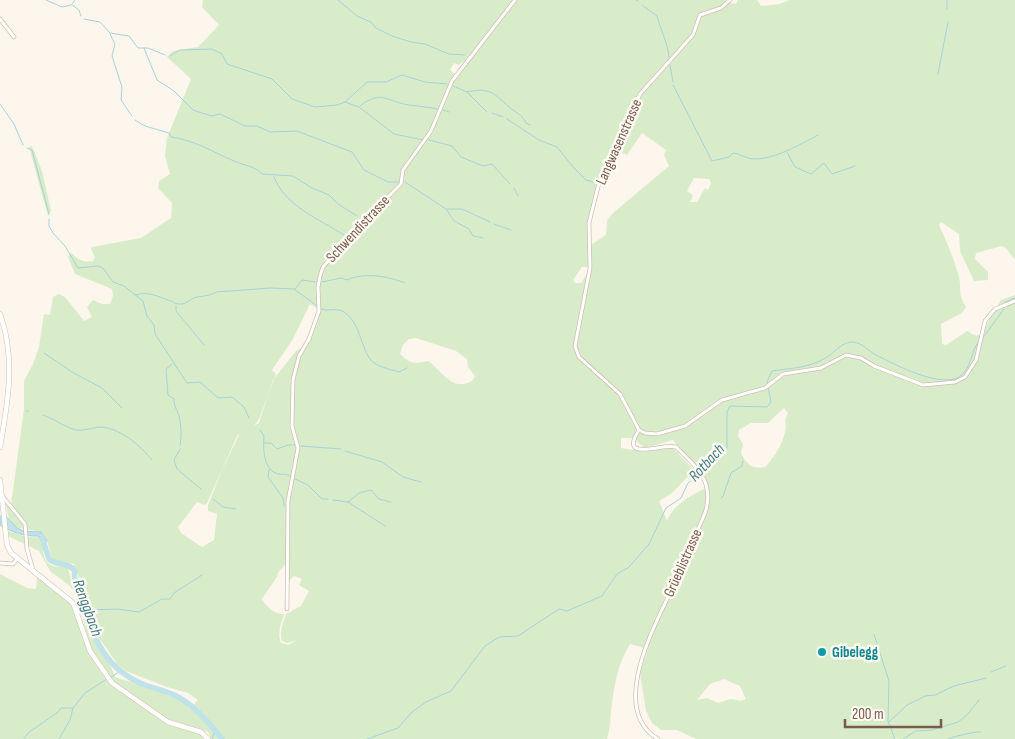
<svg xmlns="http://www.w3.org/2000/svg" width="1015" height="739" font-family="'Sofia Sans Condensed',sans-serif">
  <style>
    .green { fill: #d8ecc9; fill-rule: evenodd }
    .water { fill: #bfe3e8; stroke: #a5d3da }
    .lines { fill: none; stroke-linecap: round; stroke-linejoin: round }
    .stream { stroke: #a5d3da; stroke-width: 1 }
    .river { stroke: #bfe3e8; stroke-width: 5.5 }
    .street-casing { stroke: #d1beb0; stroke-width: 4.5 }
    .secondary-casing { stroke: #d6c0b0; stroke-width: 5.5 }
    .street { stroke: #fff; stroke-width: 3 }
    .secondary { stroke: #fff; stroke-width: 4.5 }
    .culture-dot { fill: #0f9aa8; stroke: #fffaf3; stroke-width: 2 }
    .labels { text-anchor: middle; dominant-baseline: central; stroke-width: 5; stroke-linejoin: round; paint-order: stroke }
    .street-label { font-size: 15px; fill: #7a5c4d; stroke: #fffaf3 }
    .culture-label { font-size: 15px; font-weight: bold; fill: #0d838f; stroke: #fffaf3; text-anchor: start }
    .water-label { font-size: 16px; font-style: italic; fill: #437c86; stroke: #fffaf3 }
  </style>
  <rect width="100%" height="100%" fill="#fdf6ec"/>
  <path class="green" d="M203,0H512V3L467,59L459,65L454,63L450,70L456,75L516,0H729L719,8L698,16L693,35L701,16L721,9L729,3L736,4L738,0H757L761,6L779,4L790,0H1015V260L1006,248L1002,246L976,253L975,259L988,272V280L974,281L960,251L959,234L941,222L939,225C947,242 954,259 959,277C962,291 957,292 966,307L962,313L941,324L942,344L946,345L967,331L974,335L984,336C986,321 994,313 1001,300L1015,295V739H696L677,730H661L652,723L646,711L640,673L648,649L630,644C617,665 614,687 611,712C610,722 610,729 607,739H211L208,732L170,721L112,682L89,645L78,598L70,586L50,571L39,551L8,536V531L23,536L41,538C45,546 40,562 53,566C59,568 63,564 68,569L72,583L83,603L90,633L111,667L115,677L179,698L190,709L198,700L188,693L167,687L126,671L118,665L95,632L88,603L74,564L52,559L47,541L41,532C17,526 9,533 6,502L11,504L12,498L24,409V381L33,364L39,347L44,314L50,315L53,297L59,294L65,297L84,321L92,317L87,307L93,300L102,304H110L113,296L112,289L75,274L68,257L71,253C78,259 83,263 93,261L95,257L91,249L92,247L141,238L171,218L172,203L158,188L159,181L170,174L165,156L167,138L191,79L167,57L173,51L198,47L219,25L202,7ZM680,49L642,93L606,167L620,152L627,155L642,133L666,150L664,155L669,166L613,213L607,221L606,235L592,244L590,269L583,301L588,272L581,283H575L573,280L582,267H589L588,227L599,178L639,95ZM694,178L709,179L711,183L708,190L705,188L697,202H690L689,205L693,195L687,191ZM310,304L318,309L319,312L313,332L299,359L294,378L293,424L299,448L289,502V581L294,576L302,579L299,585L309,591L301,606L286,614C283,623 279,631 282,641L287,643L297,640L289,645L281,643C277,633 281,624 284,614C276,615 266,607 262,599L277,577L278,573L287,562V506L293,472L291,468L294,466L298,448L292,429V380L302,348L296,351L273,380L259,423L254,426L259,419L276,374L272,370L293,339ZM416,338L456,351L467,359L468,367L475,376L473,380C452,394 441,369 428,361C415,364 410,364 400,354L403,345L409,339ZM784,408L788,413C783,422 787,424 785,432C782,445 774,458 765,467C752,469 747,465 741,453L743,444L738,436L739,430L751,423H768ZM238,434L239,435L222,470L208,505V511L217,514L214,540L202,547L181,533L178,527L197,502L205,505L207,503ZM621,438H632L645,448L673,440C694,466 716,480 705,516L664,607L662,605L672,584L671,579L677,576L703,517L707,491L706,488C691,495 672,506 667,521L659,501L672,493L694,470L671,446L645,452L621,448ZM724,679L740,686L746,699L741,701L731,699L718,703L707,698L697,700L710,684Z
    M32,146L42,171L51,211L48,216L29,147Z
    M0,574L27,588L36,589L37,578H39L73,606L77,612L88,652L108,682L166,723L198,733L206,739H0Z"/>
  <path class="water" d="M3,513L16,527L23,531L41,532L47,541L43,543L38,536C22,536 14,533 0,525V517Z"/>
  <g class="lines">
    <path class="stream" d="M46,0L62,7L71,5
      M338,0L357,16L371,22L376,28L392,36L411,42L425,44L449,54L465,55
      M636,0L638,1
      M947,0V9
      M72,4L75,0
      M72,5L79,10L81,16
      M642,5L657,16C661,31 668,43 669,58
      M84,19L100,22L110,33L129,36L138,48H148L165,55
      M110,34L115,44L112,56L122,87L121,100L132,116
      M144,48L157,80L174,91L193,110L211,116L220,114L245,126H257L270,132L297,131L352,152L364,170L388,182H399
      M170,56L180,50L212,49L222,54L227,64L272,79L292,99L315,107L337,105L345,102L367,82H386L402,75L425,82L447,84
      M670,65L673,82
      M938,74L948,22
      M673,85L712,161L729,157L733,153C741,154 746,159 755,159C775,159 801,144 818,135
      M453,86L467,92L487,112
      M467,92C489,87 494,93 509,107C516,113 522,114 526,123L530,125
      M345,102L359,107L394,134L423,140
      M0,104L14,124L23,145
      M360,106C381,89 388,102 409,105C419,106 427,107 437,109
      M443,110L449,112
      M492,113L503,117
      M507,119L539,140L557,147L573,167L586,180L593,182
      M135,120L145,126L169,133L171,137C194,140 213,152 234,161C245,166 253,165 262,174L293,176L312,188L329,195L338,204L357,216
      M429,140L452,146L461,157L483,166L492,164L510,184
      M27,148L32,150L49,214
      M787,152L795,167L811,174L824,163L832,174L855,166
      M274,177C285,206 319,219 344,235
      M405,182L446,209L454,221L469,229L473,236L483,238
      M514,188L518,196
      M447,209H462L490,222
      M49,219V226L53,233L65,246L78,268L98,266L103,268L113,282L124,286L143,301L147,316L154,325L155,334L187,383L200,382L218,398L232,397L244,407L249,418
      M494,224L511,230
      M322,282L341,278L347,280C365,272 387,276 405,283
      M295,289L302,280L316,282
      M135,295C149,291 156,296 168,300C173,301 174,304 179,304C187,305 190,298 197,297C204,296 210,296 216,292L271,288L294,289L316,305
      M1005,302L1015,298
      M176,306V311L204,345
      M321,309C329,312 336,307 344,312C360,322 360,345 370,359C376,367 390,369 399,372L407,368
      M982,339L1004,309
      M44,353L72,372L102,388L122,408
      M172,364L166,369L168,395L174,399C174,407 177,409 179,416C181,425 182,434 180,445
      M26,411H29
      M43,415C55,419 64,427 76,430C84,431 91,428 99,427C119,427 140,445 152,460
      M260,430L264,436C263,448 263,470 278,474C283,475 285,473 290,476
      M264,443H271L277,449L288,445H295
      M301,446L341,449
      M180,449L174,460L177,469L201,489
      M345,451L382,462L403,477L421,482
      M269,470L268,477L283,498L284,506
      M295,479L308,485L322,499H328
      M721,498L723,496L731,473L742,466L743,461
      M213,499L223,507L236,509
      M333,500L348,502L359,493L371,490L379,499L391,502
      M348,502L385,526
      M86,610L117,609L139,612L162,599H170L174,593L202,575
      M874,634L889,681L888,721L895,739
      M991,672L1006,666
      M111,677L119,672
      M888,723L907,705L925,696L935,695L954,686L986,678
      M24,739L28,733L58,712L61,708H73L85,693L107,679
      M59,739L70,720L73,708
      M212,739L215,730
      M367,739L398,728L412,712L426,702L451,691L485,646L499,637L518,636L559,609L567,611L602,596L617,574L629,567L649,544L666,508L681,498L688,483L706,469L716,455L723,452L727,447V412L730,406L767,407L771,402L767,382L772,371C792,368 810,368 827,357C837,351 841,342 853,342C863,343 868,351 876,355C894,364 944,391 962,375C972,365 971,351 979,341
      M903,739L916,731L932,730L958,722L966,716L979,700
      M948,739C952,737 976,731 981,732"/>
    <path class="river" d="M42,537L49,559C58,566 69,562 75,571C72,583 82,592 85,603C92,640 108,671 145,685C156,689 168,691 178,697C196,707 209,723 222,739"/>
    <defs>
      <path id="street" d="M730,0L721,8L700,15L693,35L640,94L601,175L589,223L590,268L575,346L579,357L620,394L639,430L645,433L657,434L685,426L722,400L765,388L783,374L821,368L846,355L861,358L874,366L923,385L955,382L965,377L976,360L985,321L995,309L1015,301
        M0,19L14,37
        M639,430C618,463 662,443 676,447C687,458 705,473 707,489C711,508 700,523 693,540C685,557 679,576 670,593C653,629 609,710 658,739
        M3,497L25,524L27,549L33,570
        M0,563L13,564L17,559
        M287,609L288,501L298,448L292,426L293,380L299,356L309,339L319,311L318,287L320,276L323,267L353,232L401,184L403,170L431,131L452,81L515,0"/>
      <path id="secondary" d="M0,314C16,358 8,402 0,447
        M0,480L7,545L11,553L73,603L90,651L112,683L168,722L201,732L208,739"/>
    </defs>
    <use href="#street" class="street-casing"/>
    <use href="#secondary" class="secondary-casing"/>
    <use href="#street" class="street"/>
    <use href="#secondary" class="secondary"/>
  </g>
  <circle class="culture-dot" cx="822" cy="652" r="5"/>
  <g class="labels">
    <g class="street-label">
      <text transform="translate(619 142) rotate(-66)">Langwasenstrasse</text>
      <text transform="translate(358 229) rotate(-47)">Schwendistrasse</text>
      <text transform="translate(683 563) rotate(-66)">Grüeblistrasse</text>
    </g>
    <g class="culture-label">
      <text x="832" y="652">Gibelegg</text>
    </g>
    <g class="water-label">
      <text transform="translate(707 463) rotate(-47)">Rotbach</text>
      <text transform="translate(87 608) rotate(70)">Renggbach</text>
    </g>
  </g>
  <path d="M845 719v8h96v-8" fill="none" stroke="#7a5c4d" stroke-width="2.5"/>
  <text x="852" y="719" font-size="15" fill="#7a5c4d" stroke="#fffaf3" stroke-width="4" paint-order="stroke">200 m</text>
</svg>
